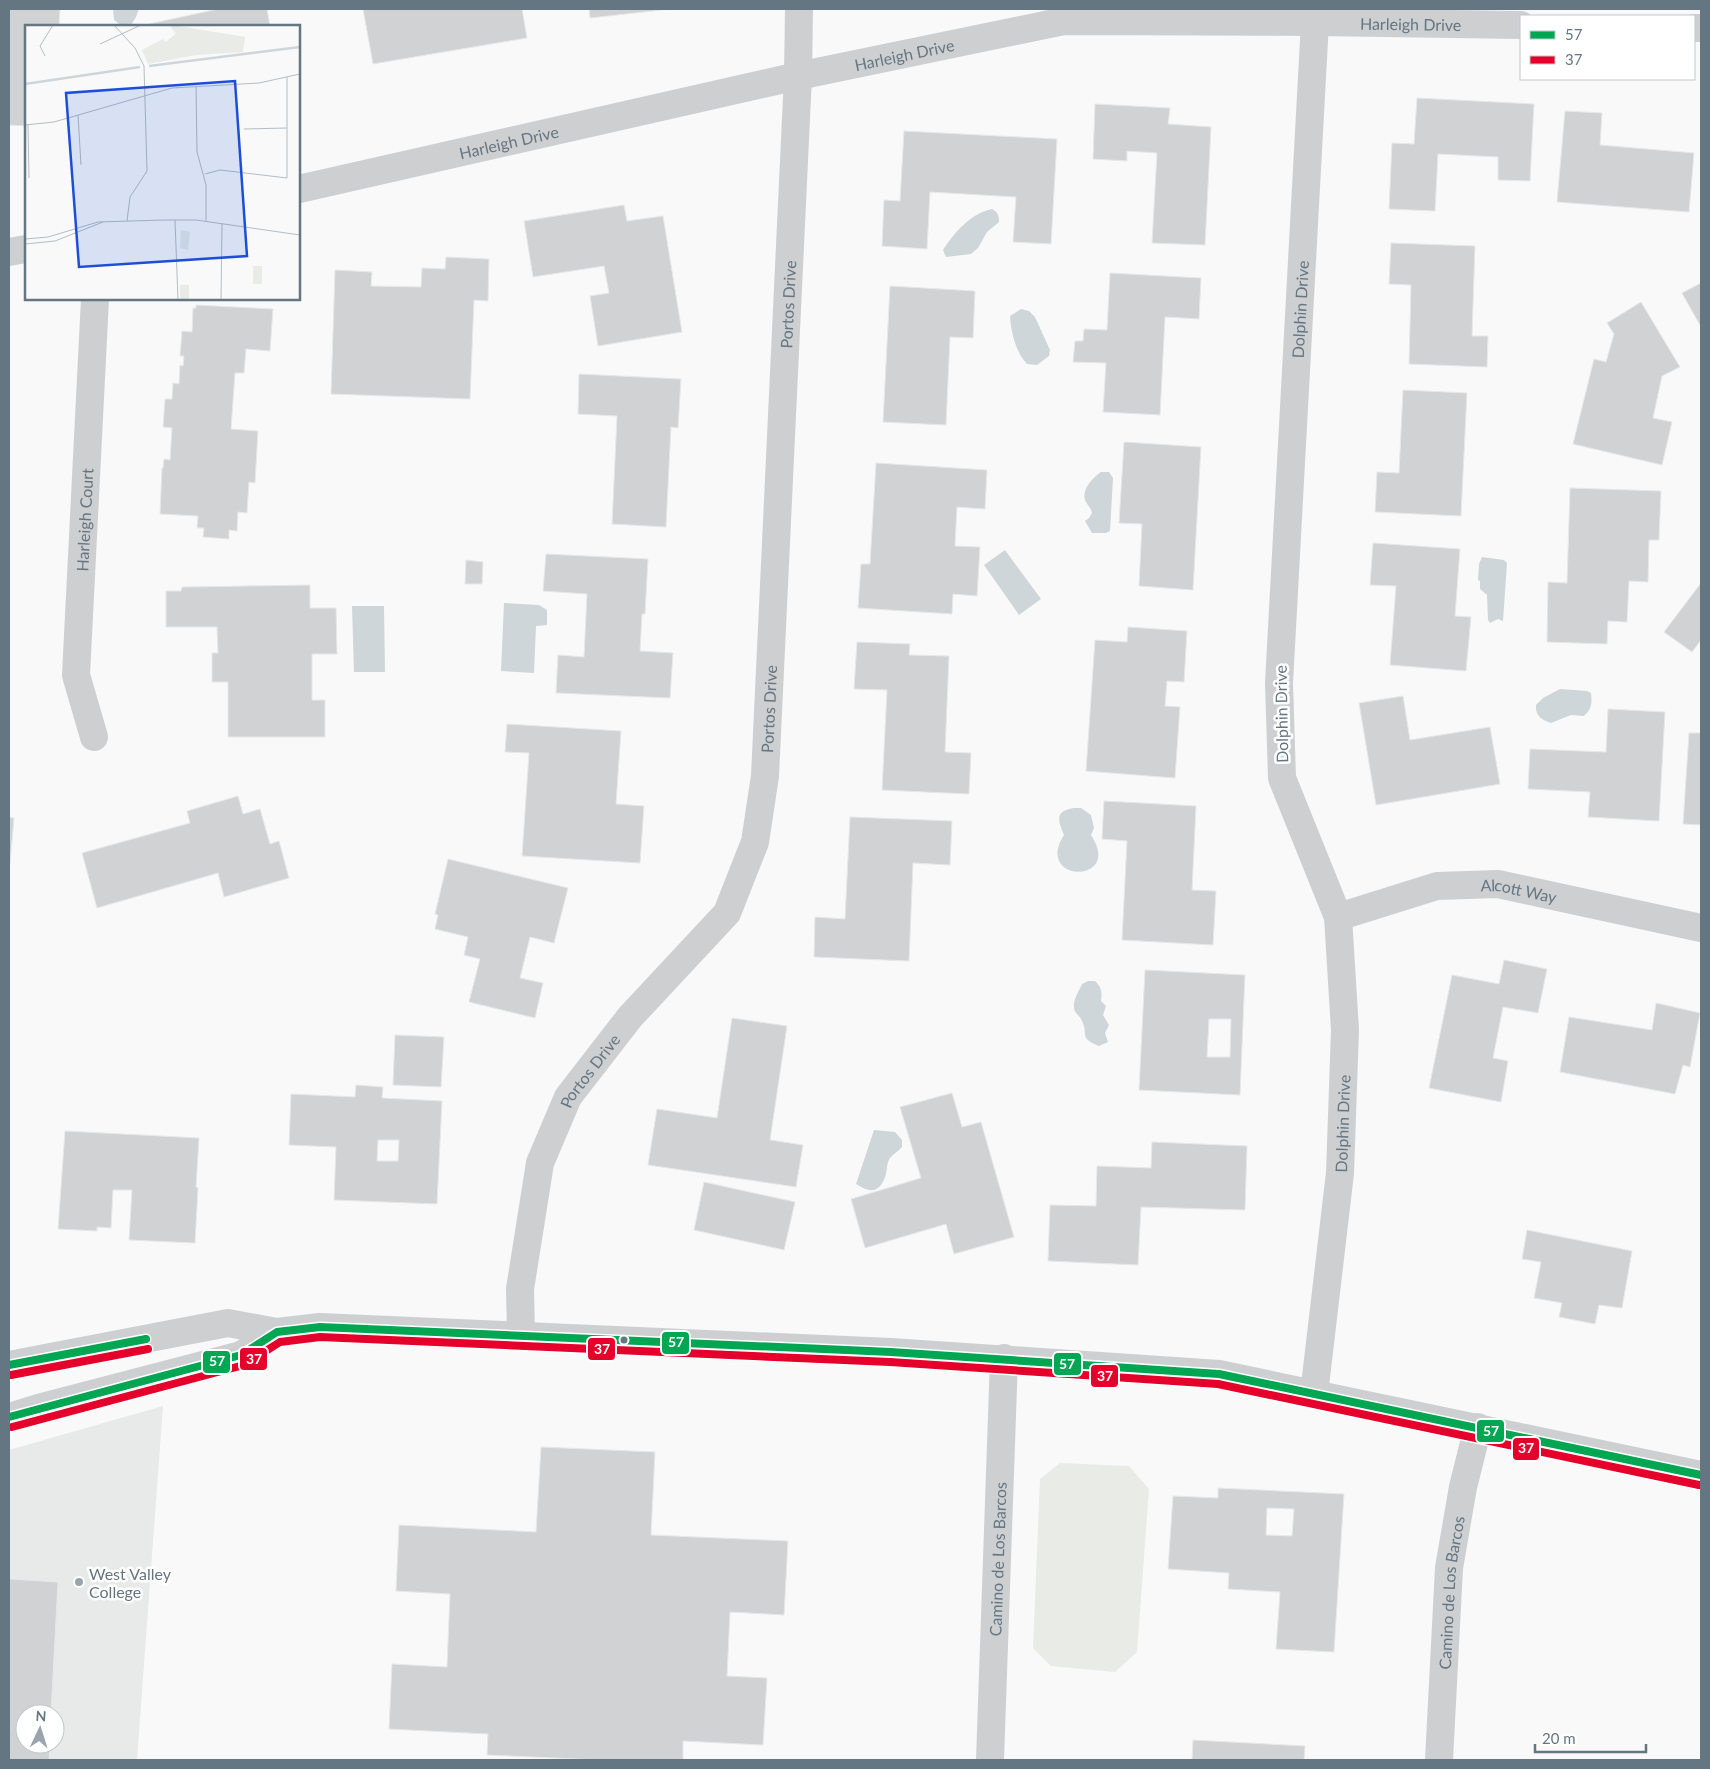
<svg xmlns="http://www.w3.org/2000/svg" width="1710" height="1769" font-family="Lato,sans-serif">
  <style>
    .built { fill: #e8e9e9; fill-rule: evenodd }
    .green { fill: #e8ebe6 }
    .water { fill: #ced6d9 }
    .building { fill: #d0d2d3; stroke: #e8e8e8; fill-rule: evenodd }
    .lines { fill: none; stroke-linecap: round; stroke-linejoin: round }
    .minor { stroke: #cecfd0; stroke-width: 28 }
    .bus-1-casing { stroke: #fff; stroke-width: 11 }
    .bus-2-casing { stroke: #fff; stroke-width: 11 }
    .bus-1 { stroke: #00a651; stroke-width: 8 }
    .bus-2 { stroke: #e4002b; stroke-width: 8 }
    .bus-dot { fill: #657683; stroke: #fff; stroke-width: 2 }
    .poi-dot { fill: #99a4ac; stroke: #fff; stroke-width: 2 }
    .labels { text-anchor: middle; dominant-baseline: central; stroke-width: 5; stroke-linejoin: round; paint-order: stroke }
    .street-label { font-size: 16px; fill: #657683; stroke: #fff }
    .poi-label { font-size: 16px; fill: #657683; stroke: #fff; text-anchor: start }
    .inset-river { fill: none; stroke: #ced6d9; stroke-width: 2.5 }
    .inset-road { fill: none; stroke: #b5bdc3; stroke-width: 1 }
    .view { fill: #1d4ed8; fill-opacity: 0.15; stroke: #1d4ed8; stroke-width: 2.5 }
    .inset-edge { fill: none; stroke: #657683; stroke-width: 2.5 }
    .line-badge { stroke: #fff; stroke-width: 2 }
    .badge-label { font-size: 14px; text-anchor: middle; font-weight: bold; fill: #fff }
  </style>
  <rect width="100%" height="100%" fill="#f9f9f9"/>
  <path class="built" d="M163,1406L137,1760H9V1450ZM25,1714H55V1744H25Z"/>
  <path class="green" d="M1060,1463L1129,1466L1149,1489L1137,1652L1115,1672L1051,1666L1033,1648L1040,1479Z"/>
  <path class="water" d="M113,9H139L136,17L131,25L122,26L114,20Z
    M992,209C998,212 999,216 999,222L987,232L978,248L971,254L946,257L943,250C954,233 971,213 992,209Z
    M1021,309L1029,311L1035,317L1050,350L1049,356L1037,365L1027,364C1016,353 1011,332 1010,316Z
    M1101,472H1109L1113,478L1110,531L1106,533H1092L1085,521L1089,518L1092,513C1091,508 1089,507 1086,502C1080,491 1092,478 1101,472Z
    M1005,550L1041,599L1019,615L984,565Z
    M1482,557L1504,560L1507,563L1503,621L1498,619L1490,623L1488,620L1487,595L1480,589V581L1478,580L1479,564Z
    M504,603L539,605L547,610V625L536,626L534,673L501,671Z
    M352,606H384L385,672H354Z
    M1560,689L1587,691L1591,693C1592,703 1592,709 1584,716L1571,715L1551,723C1541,720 1535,715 1536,705L1543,698Z
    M1074,808H1081L1091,815L1094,828L1091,835C1124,885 1033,883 1064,835C1058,821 1054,811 1074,808Z
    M1088,981H1095C1102,988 1102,992 1101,1001L1106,1006L1103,1015L1109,1025L1105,1033L1108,1042L1099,1046C1078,1037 1089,1036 1082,1021C1080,1015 1074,1014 1074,1007C1073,1000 1079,991 1082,984Z
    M874,1130L895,1132L902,1140V1147C899,1151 893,1154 890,1158C887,1162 887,1169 886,1174C880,1194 870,1193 856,1184Z"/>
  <path class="building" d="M9,9H60L59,26H26V126L9,125Z
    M218,9H267L270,26H150L149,24Z
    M363,9H522L527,38L373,64Z
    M589,9H671L590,18Z
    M1417,98L1534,104L1530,181L1498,180V157L1438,154L1435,211L1389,209L1392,143L1414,144Z
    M1095,104L1170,108L1168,124L1211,127L1205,245L1152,243L1157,153L1127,151V161L1093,159Z
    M1565,111L1602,113L1600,145L1694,153L1689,212L1557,202Z
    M904,131L1057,139L1051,244L1013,242L1016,197L930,192L927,249L882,246L884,200L900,201Z
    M624,205L627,221L663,216L682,332L598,346L590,296L609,293L604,266L533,277L524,221Z
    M1391,243L1475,246L1472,336H1488L1487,367L1409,364L1411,285L1389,284Z
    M446,257L489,259L488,301L474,300L470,399L331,394L335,270L372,272L371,286L421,287L422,268L445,269Z
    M1110,273L1201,278L1199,319L1165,317L1160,415L1103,412L1106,363L1073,362L1075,341H1083L1084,329L1107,330Z
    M1701,283V327L1682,293Z
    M890,286L975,291L973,338L950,337L946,425L883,422Z
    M1641,302L1680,367L1662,376L1653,418L1672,422L1662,465L1573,444L1594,359L1606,362L1614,334L1607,323Z
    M196,305L273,309L270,351L246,349L244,373H235L231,429L258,431L255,483L249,482L247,513L238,512L237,531L229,530V539L203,537L204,528H197L198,516L160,514L162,468H163L164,459L170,460L172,428L163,427L165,399H172L173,383L179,384L180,365L183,366L184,356H180L182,331L192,332L193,308H196Z
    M579,374L681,379L678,428L671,427L666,527L612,524L617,416L578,414Z
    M1403,390L1467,393L1461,516L1375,512L1377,472L1399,473Z
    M1124,442L1201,447L1193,590L1139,586L1142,524L1119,523Z
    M876,463L987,470L985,509L957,507L955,546L980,547L977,596L953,594L952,614L858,608L861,564H870Z
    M1570,488L1661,491L1659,540H1649L1648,582L1629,581L1627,622L1608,621L1607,644L1547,642L1548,582L1567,583Z
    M1373,543L1460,549L1455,616L1471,617L1466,671L1390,665L1396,586L1370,585Z
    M546,554L648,559L645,614H642L640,651L673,653L670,698L556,693L558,655L584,657L587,594L543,591Z
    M466,560L483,562L482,584H465Z
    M1701,583V640L1692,652L1664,632Z
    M310,585V608H336L337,654H312V700H325V737H228V682H212V653H218L217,627H166V591H181L182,587Z
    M1128,627L1187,631L1184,682L1167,681L1165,706L1180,707L1175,778L1086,771L1095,640L1127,642Z
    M857,642L910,644L909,655L949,656L945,752L971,753L969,794L882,790L887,690L854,689Z
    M1403,696L1410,740L1490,727L1500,784L1376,805L1359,703Z
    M1608,709L1665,712L1659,821L1588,817L1590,792L1528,789L1530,749L1606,752Z
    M507,724L621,731L616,804L644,806L640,863L522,856L529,753L505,752Z
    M1689,733H1701V825L1683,824Z
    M238,796L243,814L260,809L270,844L279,841L289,878L224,897L218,873L97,908L82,853L190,823L187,811Z
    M1104,801L1196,806L1192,890L1216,891L1213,945L1122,940L1127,841L1102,839Z
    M9,817L14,818L10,864H9Z
    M850,817L952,821L950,865L913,863L909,961L814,957L815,917L845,919Z
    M448,859L568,888L554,943L530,937L520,978L543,983L535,1018L469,1002L480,959L464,955L468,937L435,929L438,915L435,914Z
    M1504,960L1547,969L1538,1013L1503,1007L1493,1058L1508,1061L1501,1102L1429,1088L1452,975L1499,984Z
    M1145,970L1245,975L1240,1095L1139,1090ZM1209,1019H1231L1230,1057H1207Z
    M1656,1003L1700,1013L1690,1067L1683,1065L1675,1094L1560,1072L1569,1017L1652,1030Z
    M732,1018L787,1026L770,1140L803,1145L796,1187L648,1165L657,1109L717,1118Z
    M395,1035L444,1037L441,1087L393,1085Z
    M356,1085L383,1087L382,1098L442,1101L437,1204L334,1200L336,1147L289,1145L291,1094L355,1097ZM378,1140H399L398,1161H377Z
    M952,1093L962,1127L981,1122L1014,1237L954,1254L946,1224L865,1248L851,1199L921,1178L900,1107Z
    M65,1131L199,1138L196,1187L198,1188L195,1243L129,1240L132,1190H113L111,1228L97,1227V1231L58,1229Z
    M1152,1142L1247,1146L1245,1210L1141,1207L1138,1265L1048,1261L1050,1205L1096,1206L1097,1166L1151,1168Z
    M704,1182L795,1202L784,1250L694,1230Z
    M1527,1230L1632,1251L1622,1308L1599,1305L1595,1324L1559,1317L1562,1303L1534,1298L1541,1262L1522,1259Z
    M541,1447L655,1452L651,1535L788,1541L784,1615L730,1612L727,1676L767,1678L763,1745L683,1741V1760H600L487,1755L488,1734L389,1729L392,1664L447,1667L450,1594L396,1591L399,1525L536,1532Z
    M1218,1488L1344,1494L1334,1652L1276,1649L1280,1592L1228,1589L1229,1573L1168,1569L1173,1496L1218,1498ZM1267,1508L1294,1509L1292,1536L1266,1535Z
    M9,1579L58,1582L51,1714H25V1744H50L49,1760H9Z
    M1193,1740L1305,1746L1304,1760H1192Z"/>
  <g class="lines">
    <g class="minor">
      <path d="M1694,28H1701"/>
      <path id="s1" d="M299,189L798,76L1064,21L1315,22L1521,25"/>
      <path d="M9,252L26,249"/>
      <path id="s2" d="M94,737L76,675L95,299"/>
      <path id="s3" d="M1338,917L1437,886L1498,884L1701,928"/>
      <path id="s4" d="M521,1336L520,1289L540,1163L568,1097L630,1017L727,913L755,842L765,776L798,76L799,9"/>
      <path d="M9,1365L228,1323L277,1332L320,1327L891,1352L1219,1374L1701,1475"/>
      <path id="s5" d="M1314,1394L1340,1173L1345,1030L1338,917L1282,778L1279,683L1315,22"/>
      <path d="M9,1417L38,1408L241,1355L277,1332"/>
      <path id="s6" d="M990,1760L1004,1358"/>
      <path id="s7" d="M1439,1760L1449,1568L1463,1487L1478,1427"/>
    </g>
    <defs>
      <path id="bus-1" d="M9,1365L146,1339
        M9,1417L241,1355L277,1332L320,1327L891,1352L1219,1374L1701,1475"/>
      <path id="bus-2" d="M11,1375L148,1349
        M12,1427L244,1365L280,1342L320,1337L890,1362L1218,1384L1699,1485"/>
    </defs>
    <use href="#bus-1" class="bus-1-casing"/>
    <use href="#bus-2" class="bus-2-casing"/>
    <use href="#bus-1" class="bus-1"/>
    <use href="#bus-2" class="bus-2"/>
  </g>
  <circle class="bus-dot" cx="624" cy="1340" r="4.5"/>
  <circle class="poi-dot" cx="79" cy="1582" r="5"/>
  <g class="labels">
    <g class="street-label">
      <text stroke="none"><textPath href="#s1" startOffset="1130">Harleigh Drive</textPath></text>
      <text stroke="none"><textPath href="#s1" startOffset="620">Harleigh Drive</textPath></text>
      <text stroke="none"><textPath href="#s1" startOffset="215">Harleigh Drive</textPath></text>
      <text stroke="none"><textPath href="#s4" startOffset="1105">Portos Drive</textPath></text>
      <text stroke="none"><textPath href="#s5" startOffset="1098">Dolphin Drive</textPath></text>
      <text stroke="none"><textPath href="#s2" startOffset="220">Harleigh Court</textPath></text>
      <text stroke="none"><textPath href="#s4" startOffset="700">Portos Drive</textPath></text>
      <text transform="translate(1281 714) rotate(-91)">Dolphin Drive</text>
      <text stroke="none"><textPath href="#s3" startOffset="186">Alcott Way</textPath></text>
      <text stroke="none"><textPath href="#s4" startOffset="280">Portos Drive</textPath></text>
      <text stroke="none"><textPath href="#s5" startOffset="272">Dolphin Drive</textPath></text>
      <text stroke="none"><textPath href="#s6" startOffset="201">Camino de Los Barcos</textPath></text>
      <text stroke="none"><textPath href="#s7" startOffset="168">Camino de Los Barcos</textPath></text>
    </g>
    <g class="poi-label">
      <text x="89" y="1573">West Valley<tspan x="89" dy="18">College</tspan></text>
    </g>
  </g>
  <g transform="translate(25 25)">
    <rect width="275" height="275" fill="#f9f9f9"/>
    <path d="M148,0L220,12L218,27L171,30L123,39L117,25L138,14L141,17L151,8L146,3ZM156,205L165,207L163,225L155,223ZM228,241H237V259H228ZM155,260H164V275H155Z" fill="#e8ebe6"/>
    <path class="inset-river" d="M124,41L275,22M0,59L115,42"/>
    <path class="inset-road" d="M89,0L110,23L119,41L122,146L105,172L102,196M75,19L116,0M20,31L15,21L28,0M171,61L172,127L181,160V196M53,90L56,140M0,100L29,97L147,63L234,58L275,49M3,100L4,153M219,104L262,103M180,149L195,145L262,153V52M150,195L153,275M0,214L23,212L73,197L139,195H171L275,210M0,219L30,216L78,197M196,275L197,199"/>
    <path class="view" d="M210,56L222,231L54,242L41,68Z"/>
    <rect width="275" height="275" class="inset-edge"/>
  </g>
  <g class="line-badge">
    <rect x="661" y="1331" width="29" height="24" rx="5" fill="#00a651"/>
    <rect x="587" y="1337" width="29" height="24" rx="5" fill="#e4002b"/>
    <rect x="239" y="1347" width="29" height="24" rx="5" fill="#e4002b"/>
    <rect x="202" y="1350" width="29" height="24" rx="5" fill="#00a651"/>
    <rect x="1053" y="1352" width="29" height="24" rx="5" fill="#00a651"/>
    <rect x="1090" y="1364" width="29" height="24" rx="5" fill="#e4002b"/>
    <rect x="1476" y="1419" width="29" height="24" rx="5" fill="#00a651"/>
    <rect x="1512" y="1437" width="28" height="24" rx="5" fill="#e4002b"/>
  </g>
  <g class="badge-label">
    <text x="676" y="1347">57</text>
    <text x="602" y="1354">37</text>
    <text x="254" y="1364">37</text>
    <text x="217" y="1366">57</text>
    <text x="1067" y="1369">57</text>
    <text x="1105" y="1381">37</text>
    <text x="1491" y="1436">57</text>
    <text x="1526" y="1453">37</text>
  </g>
  <rect width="1710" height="1769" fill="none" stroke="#657683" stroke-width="20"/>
  <rect x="1520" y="15" width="175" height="65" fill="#ffffff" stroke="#c1c8cd"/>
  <rect x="1530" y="31" width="25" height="8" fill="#00a651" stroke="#c1c8cd"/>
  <text x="1565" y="40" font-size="15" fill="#657683">57</text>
  <rect x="1530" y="56" width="25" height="8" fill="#e4002b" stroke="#c1c8cd"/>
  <text x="1565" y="65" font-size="15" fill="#657683">37</text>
  <g transform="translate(40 1729) rotate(4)"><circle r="24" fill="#ffffff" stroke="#c1c8cd"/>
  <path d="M0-4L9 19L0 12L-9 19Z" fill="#99a4ac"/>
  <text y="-8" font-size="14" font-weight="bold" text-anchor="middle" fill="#657683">N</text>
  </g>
  <path d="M1535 1744v8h111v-8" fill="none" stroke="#657683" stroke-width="2.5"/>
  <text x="1542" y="1744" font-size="15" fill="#657683" stroke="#ffffff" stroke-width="4" paint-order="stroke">20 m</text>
</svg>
